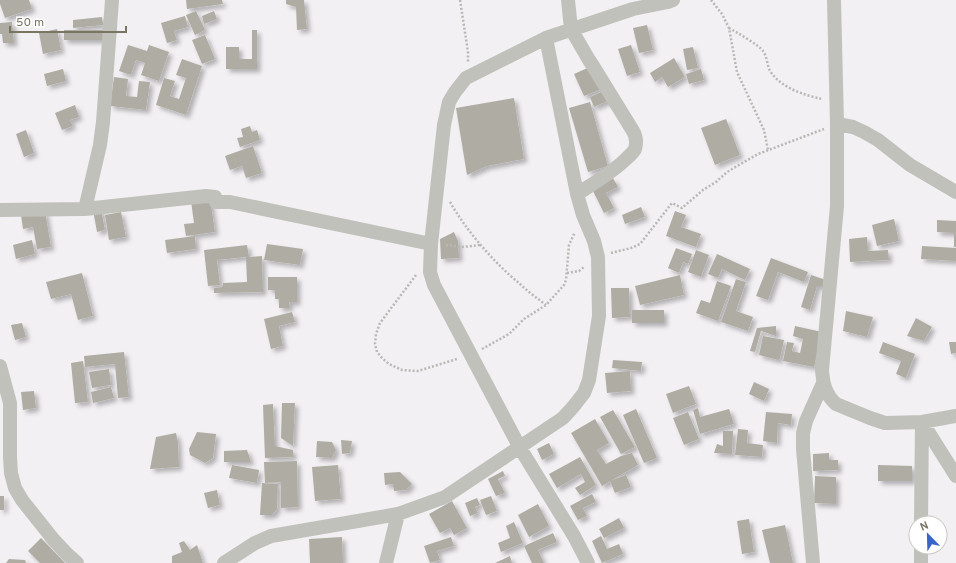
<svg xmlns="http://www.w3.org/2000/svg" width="956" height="563" font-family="Overpass,sans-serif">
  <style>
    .building { fill: #afada3; filter: url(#shadow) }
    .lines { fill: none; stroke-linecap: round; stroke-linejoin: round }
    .path { stroke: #b8b8b3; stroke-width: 2.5; stroke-dasharray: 2 2; stroke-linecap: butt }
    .street { stroke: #c1c1bb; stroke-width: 14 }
  </style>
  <defs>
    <filter id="shadow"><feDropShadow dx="3.5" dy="3.5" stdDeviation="2" flood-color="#0004"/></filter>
  </defs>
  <rect width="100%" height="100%" fill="#f2f0f3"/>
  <path class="building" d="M0,0H29L32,9L5,18L0,4Z
    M186,0H222L223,4L187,9Z
    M286,0H304L307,29L297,30L296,7L286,4Z
    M196,11L205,30L195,35L186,15Z
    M214,11L217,19L204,24L202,16Z
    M185,16L188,27L174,31L177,40L167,43L161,23Z
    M102,17L103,25L73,28V20Z
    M12,22L14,43H3L2,34H0V23Z
    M647,25L653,50L639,53L633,28Z
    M57,29L61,50L43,54L39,33Z
    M64,30H103V40H64Z
    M252,30H257V69H226V47H239V59H252Z
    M205,35L215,59L202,64L192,40Z
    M128,45L147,51L149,45L169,52L159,81L141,75L145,63L136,60L131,75L119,71Z
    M631,45L640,72L627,76L618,49Z
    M693,47L698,68L687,70L683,49Z
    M674,58L685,77L668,87L662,77L655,82L650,73Z
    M182,59L202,66L186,115L156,105L164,78L175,81L170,96L179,99L186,78L176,75Z
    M592,66L602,89L584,96L574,74Z
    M63,69L66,81L47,86L44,74Z
    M701,69L704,80L689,84L686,74Z
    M114,77L128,79L126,96L137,97L139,81L150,82L146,110L110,106Z
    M606,90L610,100L594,107L590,97Z
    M514,98L524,159L487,166L467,175L456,108Z
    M590,102L608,166L588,172L569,108Z
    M75,105L79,117L70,120L73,126L62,130L55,113Z
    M726,119L740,155L715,165L701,128Z
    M250,126L252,132L257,130L260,140L240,147L237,138L243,137L241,129Z
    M26,130L34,153L24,157L16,134Z
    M253,146L262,173L246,178L242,166L230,170L225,156Z
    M613,178L618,187L606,193L614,208L604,213L592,189Z
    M210,198L215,232L186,236L184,224L194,223L191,201Z
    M641,207L645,217L625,224L622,215Z
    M101,209L105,230L97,232L93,210Z
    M45,211L51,247L37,249L33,227L23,229L21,215Z
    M675,211L686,215L681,227L701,234L696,247L666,236Z
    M121,212L126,237L109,240L105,215Z
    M894,219L899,241L877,246L872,225Z
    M937,220L956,221V247H954V233L937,232Z
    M454,232L458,241L459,258L441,259L440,239Z
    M195,236L196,249L167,253L165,240Z
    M867,237L868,251L888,250L889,260L850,262L849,239Z
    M32,240L35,254L16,259L13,245Z
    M267,244L303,249L300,265L264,260Z
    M247,245L249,257L262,256L263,292L214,293V288L222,287L223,283L247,282L246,257L217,260L220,285L208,286L204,250Z
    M922,246L956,248V261L921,259Z
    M676,248L692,254L688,264L683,262L679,273L668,268Z
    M696,250L709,255L701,277L688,272Z
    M717,254L750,269L745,280L722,269L718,278L708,274Z
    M771,258L808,272L804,282L778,272L768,300L756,296Z
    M82,273L93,316L78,320L71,294L51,299L46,282Z
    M680,275L684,295L640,305L635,286Z
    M811,275L826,280L824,286H817L810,310L801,307Z
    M268,277H297V302H289L290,308H279V299H275V290H268Z
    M736,279L746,282L736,311L753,317L748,331L721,322Z
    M717,281L731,286L718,321L696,313L701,300L710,303Z
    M611,288H629L630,317L612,318Z
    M632,310H664V323H632Z
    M846,311L873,317L867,337L843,331Z
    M292,312L295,322L279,326L283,346L271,349L264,319Z
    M916,318L932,327L924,341L907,336Z
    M22,323L26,337L15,340L11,325Z
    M776,326V336L761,331L755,352L750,351L757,328Z
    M795,326L822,332L814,367L783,361L787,342L794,343L792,351L800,353L803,339L793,336Z
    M763,336L784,340L780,359L778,360L759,355Z
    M883,342L915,354L906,378L896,374L901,361L879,353Z
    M949,342H956V353L951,354Z
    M124,352L129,397L118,398L115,364L85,367L84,356Z
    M613,360L642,362L641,371L612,368Z
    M83,361L88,402L75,403L71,363Z
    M109,369L111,385L92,388L89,372Z
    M630,371L631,391L607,393L605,373Z
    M754,382L769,389L764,401L749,394Z
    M689,386L696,404L673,413L666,394Z
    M111,387L114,398L93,403L91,392Z
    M34,391L36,408L23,410L21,392Z
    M282,403H295L293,446L281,438Z
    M273,404L275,446L293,450V457L265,458L263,405Z
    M698,408L700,417L729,409L734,424L700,434L693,410Z
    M636,409L657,458L644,463L623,415Z
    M613,410L635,447L621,454L600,417Z
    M688,412L699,439L684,445L673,418Z
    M766,412L792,414L791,425L778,423L777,443L763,441Z
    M595,419L609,443L597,450L606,464L621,456L632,453L638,465L602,486L571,433Z
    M738,429L748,430L747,443L763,445L762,457L735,455Z
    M723,431H733L732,454L714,453L717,444L723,446Z
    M197,432L216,434L213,458L205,463L190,455L189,449Z
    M176,433L178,442L179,467L150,469L156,437Z
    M341,440L352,441L350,453L342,454Z
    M317,441L332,442L336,450L332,458L316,457Z
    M549,443L554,454L542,460L537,449Z
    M247,450L251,462H224V451Z
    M829,453V460H838V470L813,471V454Z
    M580,457L596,485L580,495L575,488L585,482L581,474L557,488L549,474Z
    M297,461L298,507L281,508V482L265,483L264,462Z
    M232,465L259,470L257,483L229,478Z
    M338,465L341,499L315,501L312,467Z
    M878,465L912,466V481H878Z
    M503,471L505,476L498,479L505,493L496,496L488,479Z
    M400,472L412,484L406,490L394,491L393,484L385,485L384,473Z
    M626,475L631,487L615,493L610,481Z
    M815,476L836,477V504L814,503Z
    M262,483L278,484L277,509L272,515H260Z
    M217,490L220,505L208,508L204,493Z
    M592,494L596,502L583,508L587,516L578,520L570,506Z
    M0,496H4V510H0Z
    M491,496L497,511L486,515L480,500Z
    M477,498L480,505L475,507L478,513L470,516L465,503Z
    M452,501L467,528L454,535L450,528L440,533L429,514Z
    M538,504L549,526L529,537L518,515Z
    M619,518L624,528L604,538L599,529Z
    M749,519L754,552L742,554L737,521Z
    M514,522L523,543L501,552L498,543L510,538L506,526Z
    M785,525L793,563H770L762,530Z
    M553,533L557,542L538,550L544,563H532L524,546Z
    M601,536L607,549L619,544L623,554L602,563L592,541Z
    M342,537L343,563H310L309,539Z
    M451,537L454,546L437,551L440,560L430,563L424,546Z
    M41,538L65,563H40L28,551Z
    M184,541L190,550L197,545L203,563H172V556L182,552L179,543Z
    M510,556L512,563H495Z
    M9,559L25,560L26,563H6Z"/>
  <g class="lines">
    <path class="path" d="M460,0L468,52V62
      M711,0L722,14L729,28L737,72L764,130L768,150
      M729,28C736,32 759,45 763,51C767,56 767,65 770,71C781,88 804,95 822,99
      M450,202C466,230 494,263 519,283C527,291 537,298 546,305
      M446,245L462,247L481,245
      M611,253L631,248L640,244L672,203L682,208L703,190L716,182L727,172L758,154L824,129
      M567,273L579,271L584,267
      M416,275L380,323L376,334L375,344L377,352L382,358L389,364L402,370L418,371L457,359
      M482,349L509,334L524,319L546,305L564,285L566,280L569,245L575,232"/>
    <path class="street" d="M568,0L571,29L589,60L593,66L633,131C636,136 637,142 635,149C633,153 628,157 625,160C610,174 594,183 577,194
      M834,0L837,124V206L822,370C823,383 825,394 836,404L870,418L885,423L922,422L956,416
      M837,124L853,127L864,132L878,140L910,165L956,192
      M85,209L100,145L103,122L112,0
      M0,210L85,209L206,196L215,197L216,202H230L431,244
      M0,366L10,403V457L11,473L15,488L22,500L53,539L67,554L77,563
      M922,422L956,476
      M921,523L922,422
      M224,563L255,543L271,536L398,514L445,497L563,418L573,407L584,393L589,380L599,316L598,257L594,241L583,215L577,194L546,38
      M386,563L398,514
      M588,563L574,536L520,448L434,285L430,272L431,244L444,125L449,102L455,92L466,78L546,38L633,9L668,2L673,0
      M813,563L803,449V433L806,421L823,383
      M921,563V547"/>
  </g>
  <g transform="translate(928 535) rotate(337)"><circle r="19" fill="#ffffff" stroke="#c9c8c0"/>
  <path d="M0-3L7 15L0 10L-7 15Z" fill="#3964ca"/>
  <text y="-6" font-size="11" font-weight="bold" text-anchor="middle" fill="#787662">N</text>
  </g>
  <path d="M10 26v6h116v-6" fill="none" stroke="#787662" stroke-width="2"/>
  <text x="16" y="26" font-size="12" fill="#787662" stroke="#ffffff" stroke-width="3" paint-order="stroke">50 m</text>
</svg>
